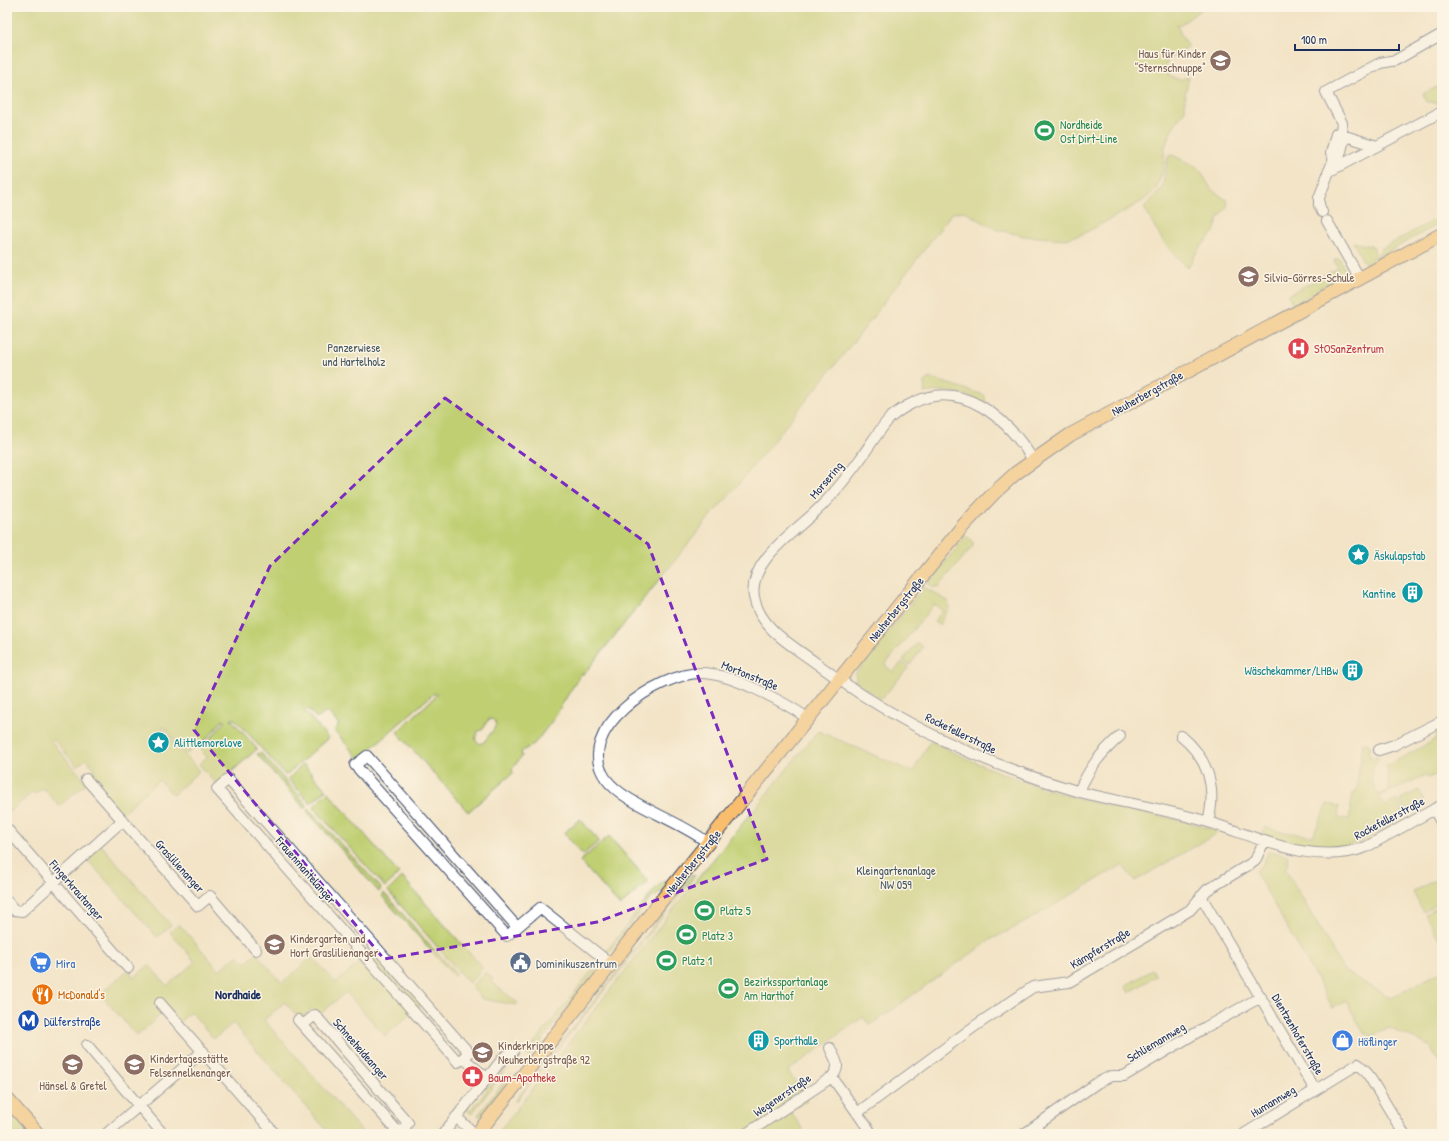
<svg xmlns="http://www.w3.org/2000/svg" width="1449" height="1141" font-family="'Patrick Hand',sans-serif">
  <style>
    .green { fill: #c0cf72; stroke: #6e7f68; fill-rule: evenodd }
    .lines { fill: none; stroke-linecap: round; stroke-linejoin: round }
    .minor-casing { stroke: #3b4a6e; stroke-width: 12 }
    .major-casing { stroke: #3b4a6e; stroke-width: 15 }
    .minor { stroke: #fff; stroke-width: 10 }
    .major { stroke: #f9be6d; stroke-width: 13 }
    .marked { fill: none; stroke: #7b2cbf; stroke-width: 3; stroke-dasharray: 8 5; stroke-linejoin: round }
    .labels { text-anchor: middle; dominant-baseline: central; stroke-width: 3; stroke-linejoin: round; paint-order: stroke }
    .education-label { font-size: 12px; fill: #785e54; stroke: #fcf5e5; text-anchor: start }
    .leisure-label { font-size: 12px; fill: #27864d; stroke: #fcf5e5; text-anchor: start }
    .park-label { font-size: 12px; fill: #445763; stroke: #fcf5e5 }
    .health-label { font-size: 12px; fill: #be3a42; stroke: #fcf5e5; text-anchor: start }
    .street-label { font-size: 12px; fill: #1b2f5e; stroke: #fcf5e5 }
    .culture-label { font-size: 12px; fill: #0d838f; stroke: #fcf5e5; text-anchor: start }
    .shop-label { font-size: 12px; fill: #366cbe; stroke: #fcf5e5; text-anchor: start }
    .service-label { font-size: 12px; fill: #4e5e75; stroke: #fcf5e5; text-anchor: start }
    .food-label { font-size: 12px; fill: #c56008; stroke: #fcf5e5; text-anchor: start }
    .transit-label { font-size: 12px; fill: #164399; stroke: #fcf5e5; text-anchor: start }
    .neighbourhood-label { font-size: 13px; font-weight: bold; fill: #1b2f5e; stroke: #fcf5e5 }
  </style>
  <rect width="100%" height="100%" fill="#fcf5e5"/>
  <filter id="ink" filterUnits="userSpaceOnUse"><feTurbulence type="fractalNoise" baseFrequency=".025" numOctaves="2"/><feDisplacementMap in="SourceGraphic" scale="8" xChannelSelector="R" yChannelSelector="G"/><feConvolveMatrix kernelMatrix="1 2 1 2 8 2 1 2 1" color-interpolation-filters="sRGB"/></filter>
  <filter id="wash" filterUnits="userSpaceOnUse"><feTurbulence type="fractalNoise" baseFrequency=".012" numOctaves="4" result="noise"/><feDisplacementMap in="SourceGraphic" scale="16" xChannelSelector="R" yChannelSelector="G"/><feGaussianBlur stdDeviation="0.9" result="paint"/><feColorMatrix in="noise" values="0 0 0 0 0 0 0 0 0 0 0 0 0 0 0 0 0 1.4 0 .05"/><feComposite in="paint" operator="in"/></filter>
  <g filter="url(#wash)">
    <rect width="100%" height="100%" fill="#f3e4c7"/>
    <path class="green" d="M7,7H1204L1179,26L1176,24L1188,48L1168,59L1165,69L1170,77L1181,80L1189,76L1185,95V110L1172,129L1165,146L1163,171L1158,183L1156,189L1143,201L1083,234L1065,239L1024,236L995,229L964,211L952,213L860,334L728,497L712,514L584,674L580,675L552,721L535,743L521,752L522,756L512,769L513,773L468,812L397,732L438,694H433L359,759L334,730L339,725L327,711L317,719L308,709L304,710L328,738L288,774L285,775L235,719H231L257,749L217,785L199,764L207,757L201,750L225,721L223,720L200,747L198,744L187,754L164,727L162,728L199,771L173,795L159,780L121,814L87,776L95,769L86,759L77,766L54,740L51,741L87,783L59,806L43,788L35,794L33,792L7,814ZM492,719L495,722L496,726L484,742L480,744L475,740L478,731L482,730L488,720Z
      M1439,86L1442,91L1439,92L1442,97V111L1437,103L1427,102L1423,94Z
      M1172,155L1195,166L1200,170L1211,189L1228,201L1227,207L1219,217L1214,232L1198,250L1188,268L1164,243L1144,208L1162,188L1168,157Z
      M1432,221L1442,222L1375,259L1381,249Z
      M1353,242L1374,247C1376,255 1373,260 1366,265L1364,263Z
      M1339,258L1348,276L1332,284L1326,285L1318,288L1315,293L1293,305L1288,295L1338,268L1334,260Z
      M930,378L984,395L986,401L984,403C964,392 947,389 924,393L925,381Z
      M966,535L973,542V546L938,587H932L928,584Z
      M924,587L948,601L949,608L939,625L934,621L943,611L934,604L885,665L893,672L902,662L909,667L882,698H879L857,683L855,674Z
      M917,643L923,647L910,665L903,660Z
      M1440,726L1442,727L1440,732L1442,735V772L1428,778L1426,775L1379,796L1384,806L1397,800L1403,812L1393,818L1392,825C1380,832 1367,841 1354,844C1324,853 1291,844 1263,834L1266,827L1278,831L1313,836L1327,804L1339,806L1338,818L1349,819L1353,793H1356L1363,743L1369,744L1371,748L1368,750L1371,759L1377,755L1379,760C1368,772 1370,782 1379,795L1389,790L1387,766L1438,738L1433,728Z
      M818,731L913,772L930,741C982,767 1035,788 1091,802C1133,812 1175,817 1215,830L1216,834L1135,881L1122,865L1022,924L992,939L870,1025L863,1017L788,1071L808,1101L788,1108L806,1134H497L686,893Z
      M261,753L307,805L305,809L257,754Z
      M303,764L326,790L312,802H309L288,779Z
      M1419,790L1424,800L1405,811L1400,799Z
      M328,792L399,874L385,887L313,807Z
      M309,809L381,888L379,892L307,811Z
      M580,819L599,841L583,855L564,833Z
      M609,836L648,881L620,906L580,861Z
      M101,845L171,925L157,937L86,858Z
      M1269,851L1287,855L1289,865L1285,868L1344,971L1391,998L1442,971V1067L1430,1046L1389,1028L1373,1036L1364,1033L1346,1001L1333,1008L1255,871L1262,866Z
      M692,874L695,876L516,1102L515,1101L668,907L669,903Z
      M402,877L483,968L469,983L388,891Z
      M1440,877L1442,881V902L1423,912L1413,892Z
      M664,881L668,885L655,897H652L612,948V951L604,954L655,889Z
      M384,893L456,974L454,976L382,896Z
      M1442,905V946L1425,914Z
      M179,924L219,970L238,955L245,963L256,953L282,983L312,957L336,983L375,949L423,1003L385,1036L346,992L318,1016L312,1009L300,1019L285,1002L264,1020L364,1134H330L233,1023L214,1039L191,1012L179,1022L167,1009L137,1036L100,994L128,970L134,978L149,965L167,986L195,962L170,932Z
      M600,960L601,970L596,972L547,1034L541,1042L542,1045L529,1056L526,1054Z
      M1152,970L1156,976L1129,993L1125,986Z
      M486,972L493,979L491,982L518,1003L516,1005L482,999L471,986Z
      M509,1062L511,1063L473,1112L470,1113L466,1109L467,1107L471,1110L487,1090L484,1087L486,1085L490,1087Z
      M510,1074L512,1076L480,1117L478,1115Z
      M7,1105L32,1134H7Z"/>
  </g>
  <g filter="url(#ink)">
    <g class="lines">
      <defs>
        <path id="minor" d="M1345,136L1377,146
          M1334,158L1331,153L1336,134L1341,131
          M1328,172L1439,113H1442
          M1322,212L1319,205V198L1334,158L1340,155L1345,136L1341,131L1342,123L1326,92L1380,63L1396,60L1442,34
          M1327,221L1360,279
          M1033,460C1008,419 962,378 913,403C904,407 897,412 890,418C879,430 870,445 861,458C847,477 832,497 815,512C792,534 748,562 754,597C760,629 792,645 816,663C895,722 985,765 1080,792C1122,803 1166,809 1208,822C1259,837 1312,867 1366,847L1442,805
          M1181,736C1208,758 1217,788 1208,822
          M1379,750L1394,745L1442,721
          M86,779L198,906L210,896L256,950
          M228,779L469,1053L458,1062L217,789Z
          M1079,791C1090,767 1100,754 1120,736
          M1434,809L1442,824
          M7,829L128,968
          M708,843C680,820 625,805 606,779C571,731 659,673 701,673C731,673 784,702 809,719
          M1201,896L1315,1090
          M7,901L14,910L22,911L122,821
          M517,927L367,756L355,765L507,936L540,908L611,964
          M160,1003L275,1134
          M298,1020L399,1133L403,1129L409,1134
          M303,1025L315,1015L408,1123L403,1129
          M87,1045L163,1134
          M463,1058L487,1078
          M832,1077L872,1134
          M857,1113L975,1026L1033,987L1069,982L1190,910L1207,890L1255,861L1264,841
          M456,1117L475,1134
          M106,1134L203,1051
          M443,1134L504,1057L513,1052
          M746,1134L832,1077C842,1065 835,1060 830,1048
          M1024,1134L1097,1083L1111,1076H1124L1206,1027L1261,997
          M1244,1134L1358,1064L1366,1071L1404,1134"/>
        <path id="major" d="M7,1099L38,1134
          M477,1134L661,901L962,527L994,493L1016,473L1070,435L1442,234"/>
      </defs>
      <use href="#minor" class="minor-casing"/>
      <use href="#major" class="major-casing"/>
      <use href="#minor" class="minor"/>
      <use href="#major" class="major"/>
    </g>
  </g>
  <path d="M0 0H1449V1141H0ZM445,398L648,544L767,859L597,922L384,959L194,730L270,566Z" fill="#f3e4c7" fill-opacity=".55" fill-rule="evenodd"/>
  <path class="marked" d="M445,398L648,544L767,859L597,922L384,959L194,730L270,566Z"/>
  <defs>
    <symbol id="school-disc" viewBox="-11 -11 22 22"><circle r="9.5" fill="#8d6e63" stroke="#fcf5e5"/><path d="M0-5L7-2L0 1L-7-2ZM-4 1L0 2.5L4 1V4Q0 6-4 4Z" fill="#fff"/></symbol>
    <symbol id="stadium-disc" viewBox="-11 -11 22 22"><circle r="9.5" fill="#2e9e5b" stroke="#fcf5e5"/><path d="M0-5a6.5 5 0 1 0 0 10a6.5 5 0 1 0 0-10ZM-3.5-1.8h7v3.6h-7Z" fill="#fff"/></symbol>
    <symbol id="hospital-disc" viewBox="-11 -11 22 22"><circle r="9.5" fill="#e0444e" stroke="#fcf5e5"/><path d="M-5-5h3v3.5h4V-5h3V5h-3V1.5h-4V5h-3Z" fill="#fff"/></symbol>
    <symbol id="sight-disc" viewBox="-11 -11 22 22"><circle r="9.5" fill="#0f9aa8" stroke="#fcf5e5"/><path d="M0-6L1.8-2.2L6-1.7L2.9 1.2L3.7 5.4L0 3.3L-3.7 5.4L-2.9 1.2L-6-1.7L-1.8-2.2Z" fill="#fff"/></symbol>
    <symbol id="building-disc" viewBox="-11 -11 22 22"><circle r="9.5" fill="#0f9aa8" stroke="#fcf5e5"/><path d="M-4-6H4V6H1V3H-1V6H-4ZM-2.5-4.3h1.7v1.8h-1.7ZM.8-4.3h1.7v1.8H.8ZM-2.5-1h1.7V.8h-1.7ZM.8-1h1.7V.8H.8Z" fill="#fff"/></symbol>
    <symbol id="supermarket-disc" viewBox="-11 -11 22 22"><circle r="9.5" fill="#3f7fe0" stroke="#fcf5e5"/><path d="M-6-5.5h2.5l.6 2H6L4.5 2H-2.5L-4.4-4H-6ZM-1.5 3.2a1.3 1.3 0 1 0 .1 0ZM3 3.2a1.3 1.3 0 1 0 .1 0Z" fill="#fff"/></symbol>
    <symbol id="civic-disc" viewBox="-11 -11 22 22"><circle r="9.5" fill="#5c6f8a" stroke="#fcf5e5"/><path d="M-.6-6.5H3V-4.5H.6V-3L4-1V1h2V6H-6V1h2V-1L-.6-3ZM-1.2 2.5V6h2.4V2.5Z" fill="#fff"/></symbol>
    <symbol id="restaurant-disc" viewBox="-11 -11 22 22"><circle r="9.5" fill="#e8710a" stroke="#fcf5e5"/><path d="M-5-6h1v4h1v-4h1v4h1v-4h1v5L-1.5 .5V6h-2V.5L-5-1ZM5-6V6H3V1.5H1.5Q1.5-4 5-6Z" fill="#fff"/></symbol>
    <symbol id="metro-disc" viewBox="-11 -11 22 22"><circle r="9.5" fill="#1a4fb4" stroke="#fcf5e5"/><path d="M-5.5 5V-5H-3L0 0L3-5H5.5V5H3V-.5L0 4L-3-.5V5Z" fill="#fff"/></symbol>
    <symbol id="shop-disc" viewBox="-11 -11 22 22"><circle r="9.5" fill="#3f7fe0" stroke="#fcf5e5"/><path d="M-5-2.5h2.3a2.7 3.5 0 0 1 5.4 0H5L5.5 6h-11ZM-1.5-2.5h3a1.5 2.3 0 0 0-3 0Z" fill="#fff"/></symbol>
    <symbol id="pharmacy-disc" viewBox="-11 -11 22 22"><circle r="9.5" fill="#e0444e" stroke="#fcf5e5"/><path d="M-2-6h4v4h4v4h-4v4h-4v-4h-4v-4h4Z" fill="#fff"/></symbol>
  </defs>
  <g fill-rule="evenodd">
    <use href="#school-disc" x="1208" y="48" width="25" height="25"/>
    <use href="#stadium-disc" x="1032" y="118" width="25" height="25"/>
    <use href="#school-disc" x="1236" y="264" width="25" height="25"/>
    <use href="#hospital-disc" x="1286" y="336" width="25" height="25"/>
    <use href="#sight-disc" x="1346" y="542" width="25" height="25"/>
    <use href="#building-disc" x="1400" y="580" width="25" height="25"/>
    <use href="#building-disc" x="1340" y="658" width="25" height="25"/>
    <use href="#sight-disc" x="146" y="730" width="25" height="25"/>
    <use href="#stadium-disc" x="692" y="898" width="25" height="25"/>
    <use href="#stadium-disc" x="674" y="922" width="25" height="25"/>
    <use href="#school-disc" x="262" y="932" width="25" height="25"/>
    <use href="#stadium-disc" x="654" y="948" width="25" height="25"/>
    <use href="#supermarket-disc" x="28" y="950" width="25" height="25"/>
    <use href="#civic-disc" x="508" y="950" width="25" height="25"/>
    <use href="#stadium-disc" x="716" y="976" width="25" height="25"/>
    <use href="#restaurant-disc" x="30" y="982" width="25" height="25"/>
    <use href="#metro-disc" x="16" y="1008" width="25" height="25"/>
    <use href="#building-disc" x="746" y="1028" width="25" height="25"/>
    <use href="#shop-disc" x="1330" y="1028" width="25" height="25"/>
    <use href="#school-disc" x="470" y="1040" width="25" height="25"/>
    <use href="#school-disc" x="60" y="1052" width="25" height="25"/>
    <use href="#school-disc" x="122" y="1052" width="25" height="25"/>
    <use href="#pharmacy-disc" x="460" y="1064" width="25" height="25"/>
  </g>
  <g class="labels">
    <g class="education-label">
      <text x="1206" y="53" text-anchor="end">Haus für Kinder<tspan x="1206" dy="14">"Sternschnuppe"</tspan></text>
      <text x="1264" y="277">Silvia-Görres-Schule</text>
      <text x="290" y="938">Kindergarten und<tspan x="290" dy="14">Hort Graslilienanger</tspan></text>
      <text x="498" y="1045">Kinderkrippe<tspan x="498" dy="14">Neuherbergstraße 92</tspan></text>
      <text x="150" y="1058">Kindertagesstätte<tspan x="150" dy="14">Felsennelkenanger</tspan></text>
      <text x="73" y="1085" text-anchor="middle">Hänsel &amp; Gretel</text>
    </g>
    <g class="leisure-label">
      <text x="1060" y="124">Nordheide<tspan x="1060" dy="14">Ost Dirt-Line</tspan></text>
      <text x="720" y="910">Platz 5</text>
      <text x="702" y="935">Platz 3</text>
      <text x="682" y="960">Platz 1</text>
      <text x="744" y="981">Bezirkssportanlage<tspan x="744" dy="14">Am Harthof</tspan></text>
    </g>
    <g class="park-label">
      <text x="354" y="347">Panzerwiese<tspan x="354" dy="14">und Hartelholz</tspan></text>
      <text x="896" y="870">Kleingartenanlage<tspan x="896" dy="14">NW 059</tspan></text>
    </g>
    <g class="health-label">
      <text x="1314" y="348">StOSanZentrum</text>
      <text x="488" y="1077">Baum-Apotheke</text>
    </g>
    <g class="street-label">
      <text transform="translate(1147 393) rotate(-29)">Neuherbergstraße</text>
      <text transform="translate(826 480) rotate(-50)">Morsering</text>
      <text transform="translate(896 609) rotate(-51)">Neuherbergstraße</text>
      <text transform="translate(750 675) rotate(22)">Mortonstraße</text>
      <text transform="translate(961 733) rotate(26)">Rockefellerstraße</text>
      <text transform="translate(1389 818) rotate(-28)">Rockefellerstraße</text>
      <text transform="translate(693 862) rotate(-51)">Neuherbergstraße</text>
      <text transform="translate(180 866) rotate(48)">Graslilienanger</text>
      <text transform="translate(306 870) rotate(49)">Frauenmantelanger</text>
      <text transform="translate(77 890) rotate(49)">Fingerkrautanger</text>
      <text transform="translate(1100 948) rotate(-31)">Kämpferstraße</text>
      <text transform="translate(1298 1034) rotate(60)">Dientzenhoferstraße</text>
      <text transform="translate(1156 1042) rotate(-31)">Schliemannweg</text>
      <text transform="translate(361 1049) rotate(49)">Schneeheideanger</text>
      <text transform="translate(782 1095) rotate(-34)">Wegenerstraße</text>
      <text transform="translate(1273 1101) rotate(-31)">Humannweg</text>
    </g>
    <g class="culture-label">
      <text x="1374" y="555">Äskulapstab</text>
      <text x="1396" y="593" text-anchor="end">Kantine</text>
      <text x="1338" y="670" text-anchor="end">Wäschekammer/LHBw</text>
      <text x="174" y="742">Alittlemorelove</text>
      <text x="774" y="1040">Sporthalle</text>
    </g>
    <g class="shop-label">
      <text x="56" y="963">Mira</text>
      <text x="1358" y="1041">Höflinger</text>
    </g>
    <g class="service-label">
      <text x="536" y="963">Dominikuszentrum</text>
    </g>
    <g class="food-label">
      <text x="58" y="994">McDonald's</text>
    </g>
    <g class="transit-label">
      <text x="44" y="1021">Dülferstraße</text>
    </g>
    <g class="neighbourhood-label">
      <text x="238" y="994">Nordhaide</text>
    </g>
  </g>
  <rect width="1449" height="1141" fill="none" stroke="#fcf5e5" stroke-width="24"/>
  <path d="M1295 44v6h104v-6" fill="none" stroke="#1b2f5e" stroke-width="2"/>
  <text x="1301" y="44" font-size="12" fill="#1b2f5e" stroke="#fcf5e5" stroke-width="3" paint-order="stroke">100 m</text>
</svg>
